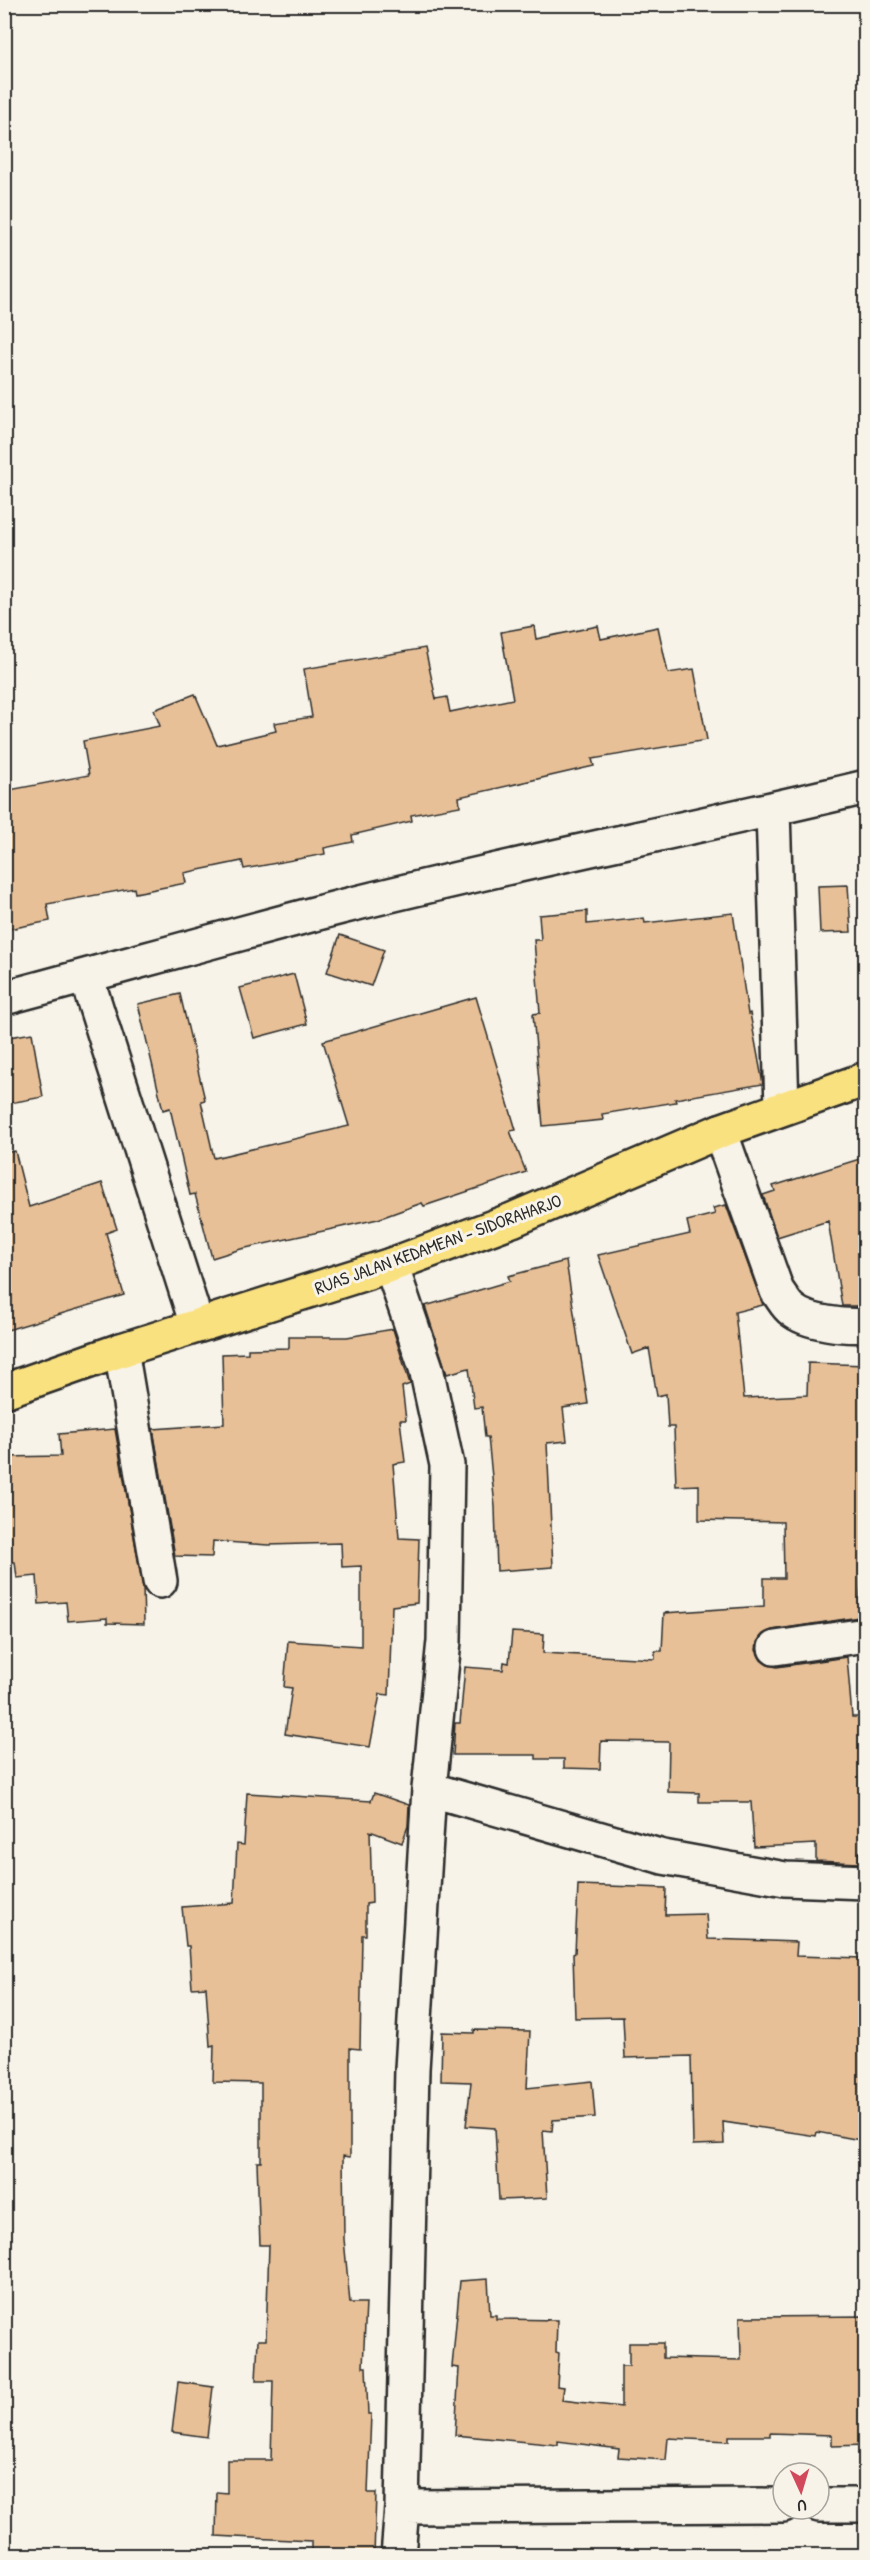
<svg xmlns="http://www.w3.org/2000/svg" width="870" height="2560" font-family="'Patrick Hand',sans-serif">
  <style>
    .building { fill: #e7c097; stroke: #2b2b2b; stroke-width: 1.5 }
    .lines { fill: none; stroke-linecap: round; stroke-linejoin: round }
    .minor-casing { stroke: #2b2b2b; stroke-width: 38 }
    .major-casing { stroke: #2b2b2b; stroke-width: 38 }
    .minor { stroke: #f7f3e8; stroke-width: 33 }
    .major { stroke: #fae180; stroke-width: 33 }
    .labels { text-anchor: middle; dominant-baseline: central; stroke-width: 6; stroke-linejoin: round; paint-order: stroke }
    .street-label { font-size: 18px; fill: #2b2b2b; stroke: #f7f3e8 }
  </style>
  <rect width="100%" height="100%" fill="#f7f3e8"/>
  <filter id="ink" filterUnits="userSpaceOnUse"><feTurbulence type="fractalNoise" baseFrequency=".0167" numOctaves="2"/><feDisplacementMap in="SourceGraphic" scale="12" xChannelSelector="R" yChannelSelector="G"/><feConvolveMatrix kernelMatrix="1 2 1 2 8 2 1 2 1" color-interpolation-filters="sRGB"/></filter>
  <g filter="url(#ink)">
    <path class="building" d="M534,626L536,639L598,626L601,639L658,627L668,673L694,669L707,740L592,759L594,766L459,797L460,806L411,815L412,821L352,835L353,842L324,848L325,854L244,869L242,861L184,873L186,883L135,893L134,888L47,904L50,921L4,930V791L89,775L83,741L160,726L154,710L195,694L217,745L276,731L274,723L312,717L304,669L425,648L436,699L447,697L450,712L513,699L501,632Z
      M848,885L851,932L820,933L818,886Z
      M587,911V924L644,918L645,923L733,913L748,1014L750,1013L763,1084L675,1099L676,1102L602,1114L603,1120L543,1126L533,1014L540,1013L534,940H541L539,915Z
      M340,935L384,950L371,986L327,972Z
      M294,974L307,1024L254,1038L240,988Z
      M180,994L205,1100L201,1101L214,1158L349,1126L323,1041L476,997L516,1130L510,1131L526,1172L424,1206L422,1203L378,1219L241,1249L212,1258L195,1194L190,1195L170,1108L163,1110L138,1004Z
      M32,1033L43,1097L10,1103L4,1070V1038Z
      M15,1151L29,1207L102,1183L117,1229L106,1233L124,1295L4,1331V1153Z
      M866,1157V1306H842L828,1221L777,1237L763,1195L775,1191L773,1186Z
      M726,1205L763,1305L735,1312L744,1398L807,1395L808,1363L866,1365V1498L859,1617L772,1630L763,1634L757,1642L756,1650L761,1660L768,1665L777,1667L847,1657L852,1717H866V1852H859V1863L816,1861V1844L754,1847L751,1802H699V1793L668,1792L669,1742L601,1741L600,1769L564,1768V1759H536V1755H453L455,1723H460L465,1667L503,1670L504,1662L509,1663L512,1632L544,1634L543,1653L655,1659V1651H662L664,1613L764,1606V1578H784L783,1522L699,1520V1485L676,1486L674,1427H668L666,1394L657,1396L649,1348L632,1354L598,1255L690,1234L687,1221L715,1214L713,1208Z
      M566,1261L588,1404L563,1408L567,1441L547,1443L553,1567L497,1571L495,1507L488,1437H485L482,1407L474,1408L469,1368L447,1374L425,1306L510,1281L508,1276Z
      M393,1329L410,1384L402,1387L406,1420H400L405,1462L393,1464L399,1538L419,1539L417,1603L392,1606L389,1695L380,1694L370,1747L285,1734L292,1688L284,1687L288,1641L361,1646V1566L342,1567L341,1543L268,1545L213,1541L212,1557L175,1556L153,1429L224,1424L222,1354L248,1353V1349L289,1348V1337H347Z
      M115,1429L143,1587L144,1624L107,1623V1618L68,1621L66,1602L39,1604L37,1576L17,1578L15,1562H4V1457L61,1456L59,1434Z
      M247,1793L371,1801L374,1793L409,1805L408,1826L402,1843L370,1831L372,1903L366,1904V1935H362L360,2049L350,2048V2157L343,2156L344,2239L350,2303H366L363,2367H366L368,2414H371L368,2493H376L374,2556H311V2541L216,2536L217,2492L227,2493V2460H271L273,2381H256L258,2340H266L269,2245H260L257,2162H261V2083L213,2082L214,2045L210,2046L206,1987L192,1988L189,1946H186L182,1907L234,1903L237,1844L244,1845Z
      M578,1885L666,1888L665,1915L706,1914L708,1939L797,1942L796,1956L863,1958L861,2015L866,2054V2141L817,2132L816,2136L723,2122L724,2144L693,2145L691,2056L625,2058L623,2017L575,2018L573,1954L575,1953Z
      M474,2030L530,2031L527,2088L592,2081L595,2117L553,2120L552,2131L543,2130L547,2198L499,2200L495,2128L466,2126L471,2082L441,2081L442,2032L474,2033Z
      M488,2279L490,2315H496V2319L557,2320L556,2352L559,2353L557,2386L564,2387L562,2400L621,2407V2366H629V2343H663V2358L741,2360L740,2317L866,2316V2445L832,2446V2435L770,2433V2436H729V2441L668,2438L666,2460L618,2457L619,2449L558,2441V2445L455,2435L459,2368L452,2367L460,2281Z
      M178,2382L213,2387L207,2437L172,2432Z"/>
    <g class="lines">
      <defs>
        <path id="minor" d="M773,810L782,1107
          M86,976L197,1325
          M4,998C117,968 228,936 341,907C515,863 691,829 866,787
          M720,1131L777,1291C782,1297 786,1306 792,1310C807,1323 847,1327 866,1325
          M391,1265L426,1368L447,1465L444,1641L429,1789L412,2069L402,2507L398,2556
          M121,1350L160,1581
          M775,1648L866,1635
          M429,1789L663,1857L785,1879L866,1882
          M819,2505H866
          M402,2507L783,2505"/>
        <path id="major" d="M4,1391L121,1350L391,1265L512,1220L720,1131L866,1079"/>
      </defs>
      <use href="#minor" class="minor-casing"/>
      <use href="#major" class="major-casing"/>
      <use href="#minor" class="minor"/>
      <use href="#major" class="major"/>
    </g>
  </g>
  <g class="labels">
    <g class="street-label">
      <text transform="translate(438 1244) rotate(-20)">RUAS JALAN KEDAMEAN - SIDORAHARJO</text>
    </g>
  </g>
  <rect width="870" height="2560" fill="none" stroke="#f7f3e8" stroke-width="24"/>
  <rect x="12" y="12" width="846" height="2536" fill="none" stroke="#2b2b2b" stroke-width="2" filter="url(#ink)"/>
  <g transform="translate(801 2491) rotate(176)"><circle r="28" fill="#f7f3e8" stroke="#a5a39c" stroke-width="1.5"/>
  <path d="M0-4.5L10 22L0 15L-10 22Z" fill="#d1495b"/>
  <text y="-9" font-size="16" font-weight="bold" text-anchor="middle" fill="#2b2b2b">U</text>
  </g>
</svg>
